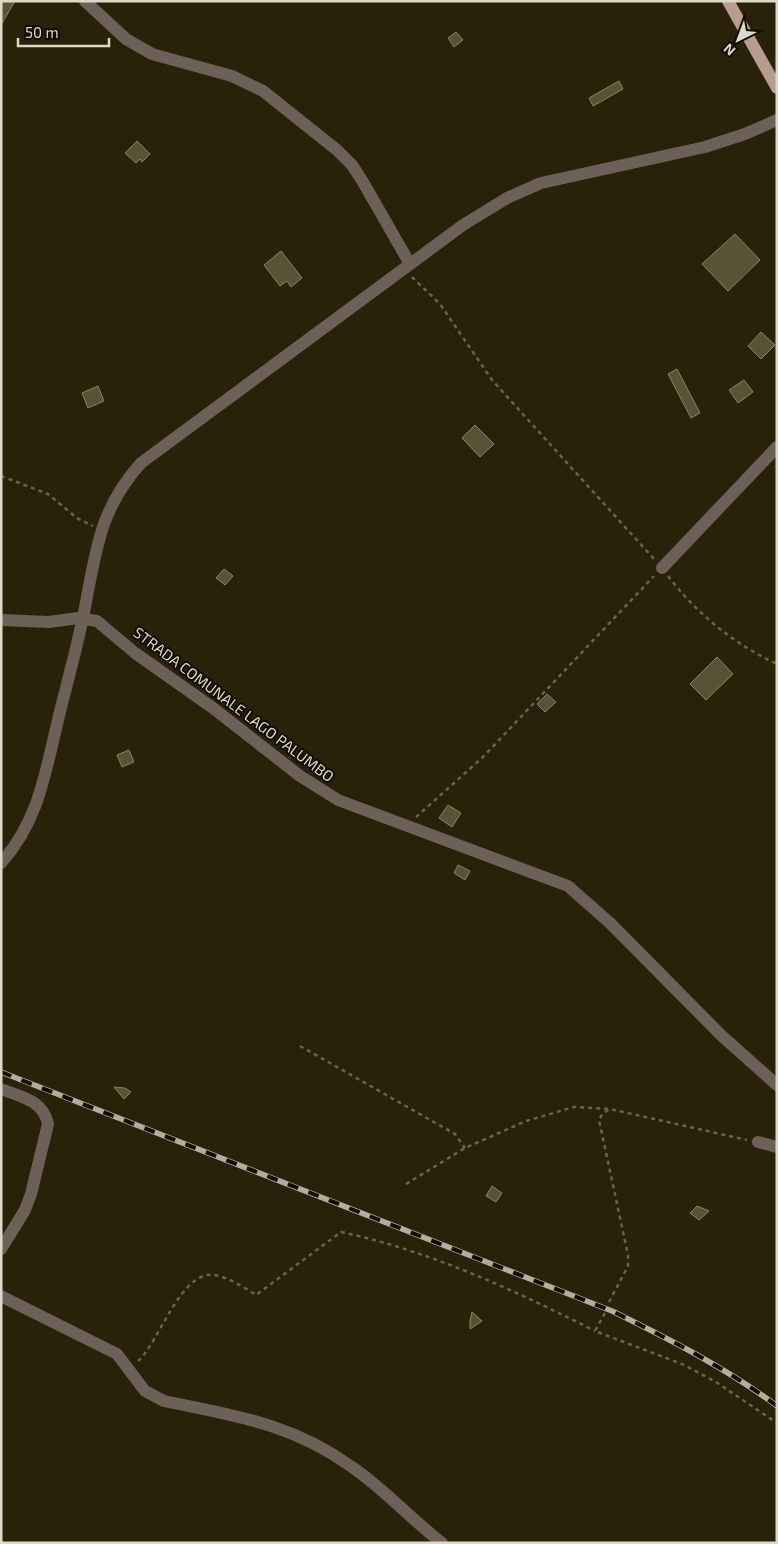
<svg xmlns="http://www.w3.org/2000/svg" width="778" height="1544" font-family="'Exo 2',sans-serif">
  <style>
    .building { fill: #595237; stroke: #8a8366 }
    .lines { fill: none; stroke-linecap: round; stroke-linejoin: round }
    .path { stroke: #6a644e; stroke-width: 2.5; stroke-dasharray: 4 4; stroke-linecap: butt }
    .minor { stroke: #6c6059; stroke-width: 12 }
    .major { stroke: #b69d8f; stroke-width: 12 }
    .rail-casing { stroke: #b2ad9c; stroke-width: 5.5 }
    .rail { stroke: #0f0c03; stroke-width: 4; stroke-dasharray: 11; stroke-linecap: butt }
    .labels { text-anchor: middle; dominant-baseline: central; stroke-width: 4; stroke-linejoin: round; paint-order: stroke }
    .street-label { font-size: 15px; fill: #ddd9ca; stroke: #0f0c03 }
  </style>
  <rect width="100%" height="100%" fill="#292208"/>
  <path class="building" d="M1,1H15L1,25Z
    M456,32L463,40L454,47L448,38Z
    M619,81L623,89L593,106L589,98Z
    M137,141L150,154L142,162L140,159L136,163L125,153Z
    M735,234L760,260L728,291L702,264Z
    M281,251L302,278L291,287L287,281L280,286L264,265Z
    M761,332L775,345L761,359L748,346Z
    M677,369L700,413L691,418L668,374Z
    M744,380L753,392L738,403L729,390Z
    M98,386L104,401L88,408L82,393Z
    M475,425L494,444L480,457L462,438Z
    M224,569L233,576L225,585L216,578Z
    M717,657L733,674L706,700L690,684Z
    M547,694L556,702L545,712L537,704Z
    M129,750L134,762L122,767L117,755Z
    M448,805L461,813L452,827L439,818Z
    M458,865L470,871L465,880L454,873Z
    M114,1087L125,1088L131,1092L124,1099Z
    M492,1186L502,1193L496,1202L486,1196Z
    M697,1206L709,1211L699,1220L690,1213Z
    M472,1312L482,1321L470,1329V1321Z"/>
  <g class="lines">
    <path class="path" d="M412,277L440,304L492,380L654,559
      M1,476L48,494L77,518L93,526
      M668,576C697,614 734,644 777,664
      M416,817L483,757L654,576
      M300,1046L455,1134L465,1148
      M406,1184L465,1148L526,1121L574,1107L610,1109L747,1140
      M609,1302L628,1266V1255L599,1120L603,1113L610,1109
      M605,1313L595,1331L682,1364L716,1382L777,1423
      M138,1361C160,1341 181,1270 214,1275C228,1277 245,1288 256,1295L341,1232C430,1251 514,1290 595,1331"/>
    <path class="minor" d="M85,1L126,39L152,54L232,76L263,91L337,150L352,165L363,182L410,264
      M662,568L777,447
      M1,620L49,622L78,618L97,621L135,653L213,708L300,776L338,800L568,886L610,923L722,1036L777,1085
      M1,863C39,821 45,773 58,720C66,686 76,652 83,617C96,555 97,512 141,463L463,225L507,198L541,183L705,147L745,134L777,120
      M1,1089C21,1097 43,1100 48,1124L31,1194L25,1210L1,1249
      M758,1142L777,1147
      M1,1296L117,1354L145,1391L164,1401C235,1416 291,1423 352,1467C384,1489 411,1519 442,1543"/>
    <path class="major" d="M728,1L777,88"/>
    <defs>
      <path id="rail" d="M1,1072L612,1311C669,1339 726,1368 777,1406"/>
    </defs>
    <use href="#rail" class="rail-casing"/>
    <use href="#rail" class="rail"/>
  </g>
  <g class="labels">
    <g class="street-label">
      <text transform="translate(234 704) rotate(37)">STRADA COMUNALE LAGO PALUMBO</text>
    </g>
  </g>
  <rect width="778" height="1544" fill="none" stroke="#ddd9ca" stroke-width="5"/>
  <g transform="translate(738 40) rotate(222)" stroke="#0f0c03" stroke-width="4" paint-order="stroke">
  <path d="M0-4L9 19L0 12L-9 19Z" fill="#ddd9ca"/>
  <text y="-8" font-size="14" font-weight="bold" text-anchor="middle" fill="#ddd9ca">N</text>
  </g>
  <path d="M18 38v8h91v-8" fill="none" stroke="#ddd9ca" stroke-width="2.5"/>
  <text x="25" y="38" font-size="15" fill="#ddd9ca" stroke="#0f0c03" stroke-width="4" paint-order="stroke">50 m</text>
</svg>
